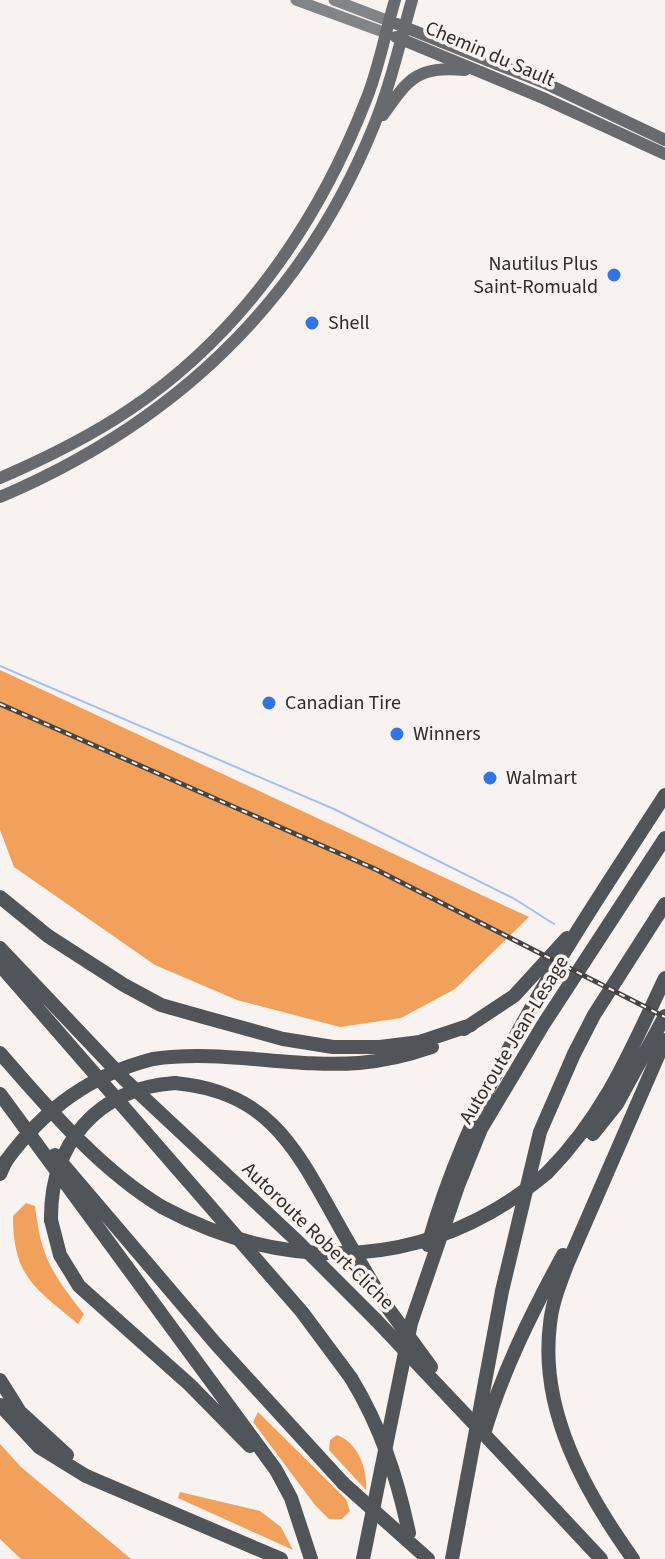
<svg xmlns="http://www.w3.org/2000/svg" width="665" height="1559" font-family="'Source Sans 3',sans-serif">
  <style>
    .forest { fill: #f1a15c }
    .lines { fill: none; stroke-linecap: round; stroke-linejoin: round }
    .stream { stroke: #a2c0f1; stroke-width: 2 }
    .secondary { stroke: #828487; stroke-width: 11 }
    .primary { stroke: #686a6d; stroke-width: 12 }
    .highway { stroke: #515458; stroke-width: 14 }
    .rail-casing { stroke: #464443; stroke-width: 5 }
    .rail { stroke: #f8f3f0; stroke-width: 2; stroke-dasharray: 6; stroke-linecap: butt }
    .highway-bridge { stroke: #515458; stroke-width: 14 }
    .poi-dot { fill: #3175e2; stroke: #f8f3f0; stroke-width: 3 }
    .labels { text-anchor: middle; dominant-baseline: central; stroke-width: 7; stroke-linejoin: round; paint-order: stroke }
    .street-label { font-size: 20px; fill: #2e2c2b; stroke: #f8f3f0 }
    .poi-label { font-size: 20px; fill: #2e2c2b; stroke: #f8f3f0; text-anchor: start }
  </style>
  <rect width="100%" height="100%" fill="#f8f3f0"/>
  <path class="forest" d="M0,670L529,917L455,989L401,1018L340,1027L237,1000L155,965L14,867L0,830Z
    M26,1203L35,1206C41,1257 52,1274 84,1314L78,1324C35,1288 13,1277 13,1216Z
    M258,1412L346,1499L350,1511L342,1519H329L315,1505L253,1422Z
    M337,1435C357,1442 368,1468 366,1490L329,1450L330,1440Z
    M0,1444L21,1467L131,1559H21L0,1539Z
    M180,1492L260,1511L281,1527L293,1550L178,1498Z"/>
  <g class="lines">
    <path class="stream" d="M0,666L334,809L513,898L554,924"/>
    <path class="secondary" d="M296,0L386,33
      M334,0L389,21"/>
    <path class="primary" d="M397,24L547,84L665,140
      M396,37L543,98L665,154
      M383,115C409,78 417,66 465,70
      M0,478C44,459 89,437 129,410C241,335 318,223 366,100C379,68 385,33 395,0
      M0,497C174,423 301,304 373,128C390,87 400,42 412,0"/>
    <path class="highway" d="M0,897L48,936L124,985L161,1005L207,1018L283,1039L333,1047H380L420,1042L471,1025
      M0,948L125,1080L295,1239L376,1320
      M0,965L302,1312L351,1378
      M464,1029L514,996L567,938
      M0,1053C48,1108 99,1169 162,1207
      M153,1059C222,1049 290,1068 359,1063C383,1061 409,1055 432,1047
      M175,1083C270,1092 296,1149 338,1224C353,1251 369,1277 385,1304
      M0,1094L276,1470L291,1498L311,1559
      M593,1134L617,1104L665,1016
      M55,1155L216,1344L343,1483
      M547,1173C605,1114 630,1052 665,978
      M0,1174L6,1161
      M51,1220L60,1255L79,1286L190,1385L250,1446
      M428,1245C474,1080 573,937 665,795
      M0,1380L20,1412L67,1455
      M0,1405L39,1447L86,1476L281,1559
      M484,1434C502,1372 532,1312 563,1255
      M514,1466L601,1559
      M363,1559L411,1323L458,1186L481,1129L543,1025L665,838
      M452,1559L502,1291L540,1132L574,1054L594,1015L665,904
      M633,1559C585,1492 539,1410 550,1324C552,1303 560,1284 567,1265L665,1040"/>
    <defs>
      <path id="rail" d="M0,704L375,869L665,1017"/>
    </defs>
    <use href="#rail" class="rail-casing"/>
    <use href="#rail" class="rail"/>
    <path class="highway-bridge" d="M6,1161C44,1109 90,1075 153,1059
      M162,1207C292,1277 433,1269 547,1173
      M51,1220C50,1144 98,1088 175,1083
      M385,1304L431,1367
      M376,1320L514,1466
      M351,1378C381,1427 397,1477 409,1533
      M343,1483L428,1559"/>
  </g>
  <g class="poi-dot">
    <circle cx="614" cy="275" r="8"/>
    <circle cx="312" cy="323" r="8"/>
    <circle cx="269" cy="703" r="8"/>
    <circle cx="397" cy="734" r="8"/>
    <circle cx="490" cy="778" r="8"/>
  </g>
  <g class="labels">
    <g class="street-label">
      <text transform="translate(490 54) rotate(23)">Chemin du Sault</text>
      <text transform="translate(514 1040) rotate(-59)">Autoroute Jean-Lesage</text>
      <text transform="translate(318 1236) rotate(44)">Autoroute Robert-Cliche</text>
    </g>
    <g class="poi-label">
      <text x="598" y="264" text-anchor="end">Nautilus Plus<tspan x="598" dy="23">Saint-Romuald</tspan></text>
      <text x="328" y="323">Shell</text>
      <text x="285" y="703">Canadian Tire</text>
      <text x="413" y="734">Winners</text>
      <text x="506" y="778">Walmart</text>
    </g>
  </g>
</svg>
